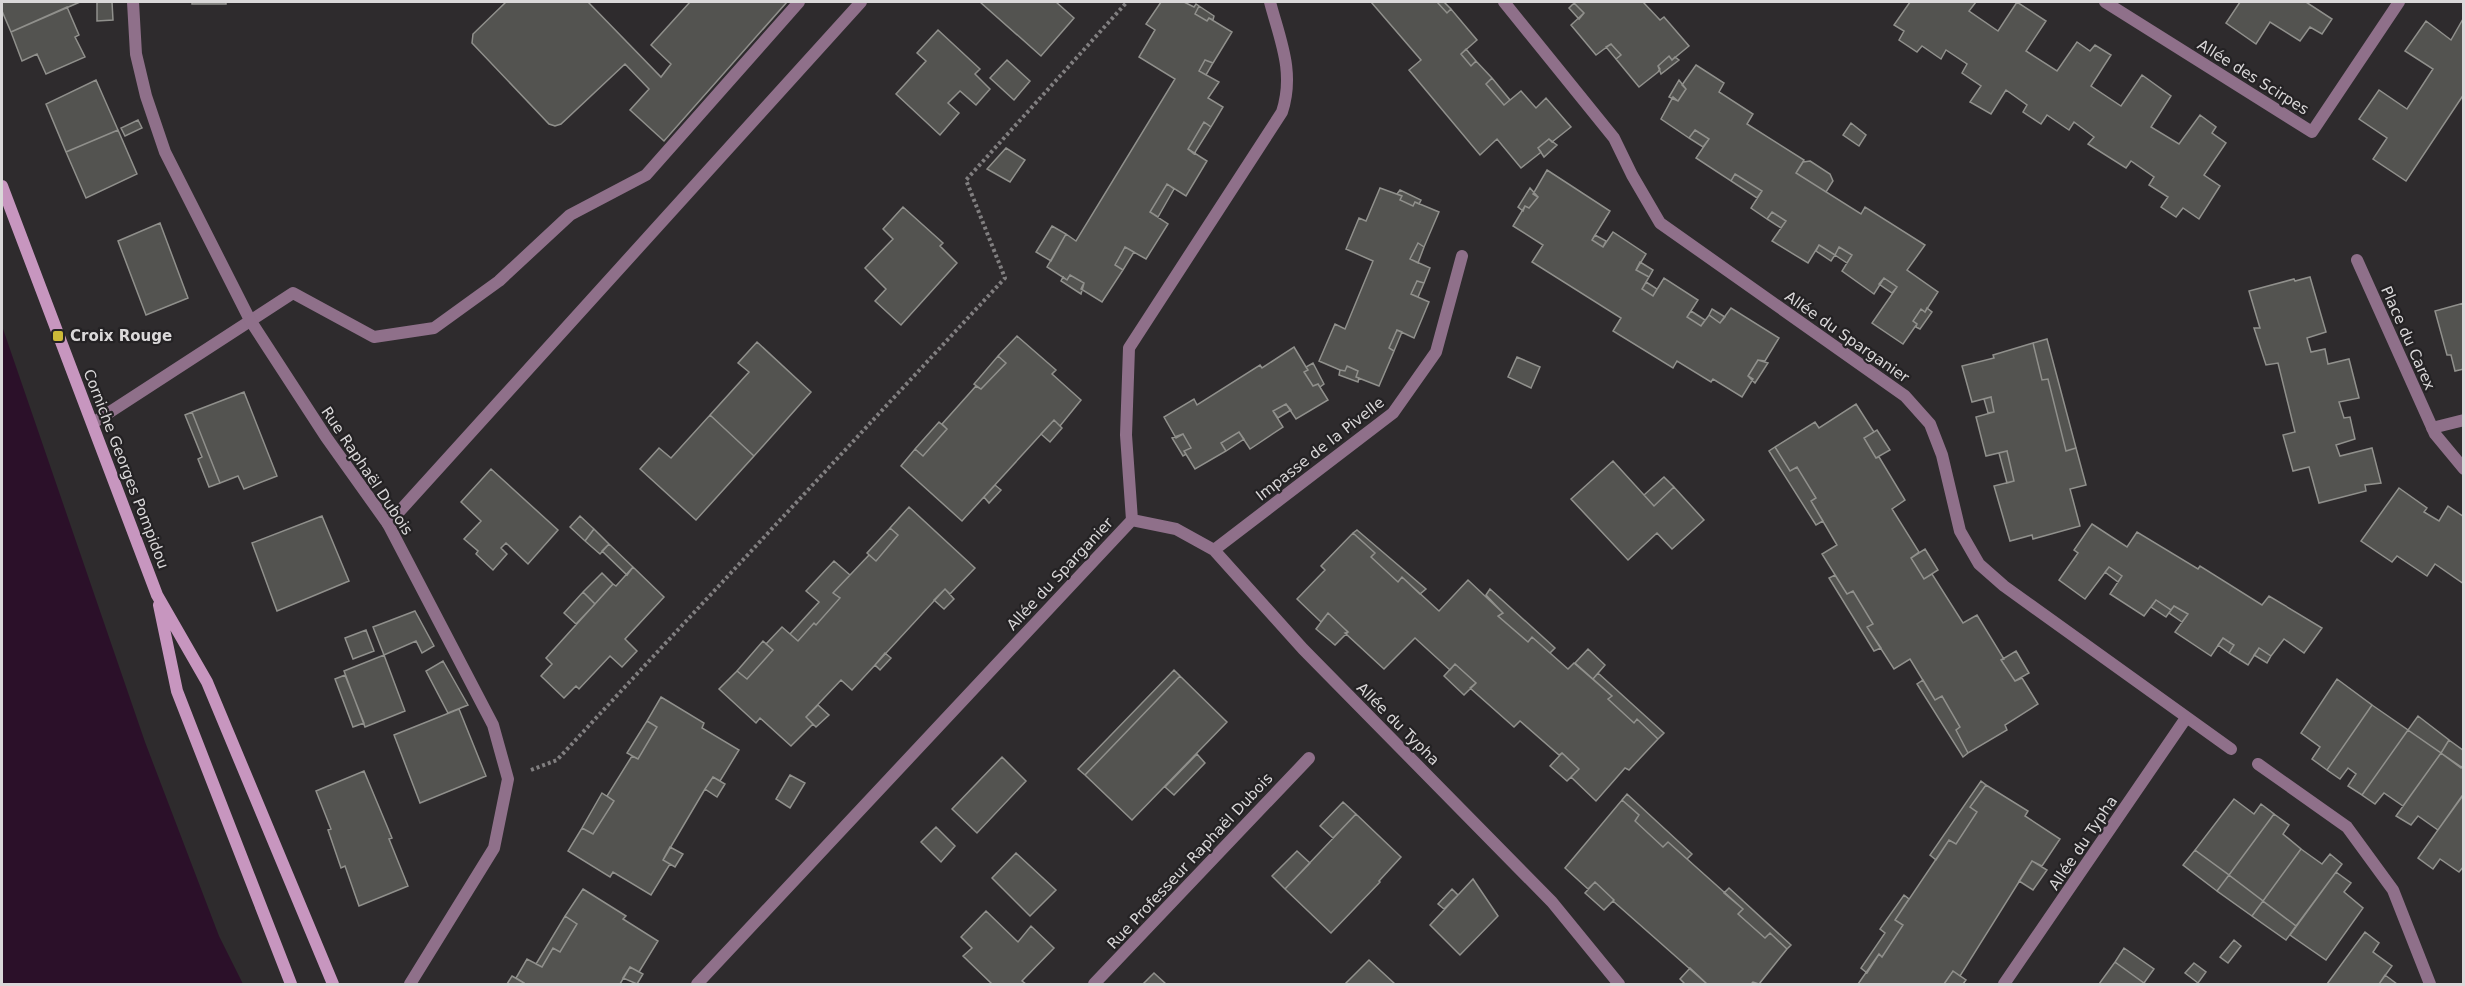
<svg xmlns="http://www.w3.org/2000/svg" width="2465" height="986" font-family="'DejaVu Sans',sans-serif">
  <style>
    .water { fill: #2b1029 }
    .building { fill: #535350; stroke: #90908c; stroke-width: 1.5 }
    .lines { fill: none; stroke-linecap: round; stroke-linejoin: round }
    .path { stroke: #817f80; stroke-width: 4; stroke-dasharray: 3 3; stroke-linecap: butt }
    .lane { stroke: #8f708a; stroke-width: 12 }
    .street { stroke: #8f708a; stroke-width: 12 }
    .secondary { stroke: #c796bf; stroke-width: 12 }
    .poi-dot { fill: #ccb938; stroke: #242224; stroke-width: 2 }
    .labels { text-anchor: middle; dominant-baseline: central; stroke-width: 4.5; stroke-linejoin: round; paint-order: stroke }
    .street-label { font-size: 15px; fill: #dad8d9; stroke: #242224 }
    .poi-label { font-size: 15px; font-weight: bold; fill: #dad8d9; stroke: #242224; text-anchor: start }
  </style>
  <rect width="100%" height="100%" fill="#2e2b2d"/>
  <path class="water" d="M2,326L145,742L219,936L243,984H2Z"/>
  <path class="building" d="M2,2H80L11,32L2,11Z
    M97,2H112L113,20L97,21Z
    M192,2H226V4H192Z
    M506,2H588L661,77L671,64L651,45L690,2H787L664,141L630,110L649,89L625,64L561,124L555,126L549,124L472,43L473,34Z
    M980,2H1056L1074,18L1041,56Z
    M1161,2H1184L1194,7L1196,4L1199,6L1195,14L1207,21L1209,18L1232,32L1213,63L1205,60L1199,71L1219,82L1208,98L1223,107L1211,127L1204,122L1188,149L1207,161L1186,196L1167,184L1150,212L1168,224L1146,259L1125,247L1115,265L1123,270L1102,302L1081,289L1084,283L1070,275L1067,280L1047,267L1066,234L1076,241L1175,79L1139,57L1155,30L1146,24Z
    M1371,2H1437L1447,13L1451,9L1477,40L1461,54L1471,66L1476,61L1492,78L1486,84L1504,105L1521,91L1536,108L1546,98L1571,127L1552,142L1549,139L1538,148L1541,152L1540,153L1521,168L1497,139L1480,155L1409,70L1421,60Z
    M1437,2H1444L1451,9L1447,13Z
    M1576,2H1643L1660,20L1664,17L1689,46L1672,60L1669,56L1658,66L1660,69L1658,72L1639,87L1616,59L1621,55L1611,44L1596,55L1571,25L1584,13L1574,3Z
    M1910,2H1976L1969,11L1998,31L2017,2L2046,21L2026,51L2057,71L2077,42L2090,51L2095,45L2111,55L2091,86L2121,106L2142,75L2171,96L2151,127L2179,144L2200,115L2216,127L2212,133L2226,143L2204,175L2220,186L2199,219L2183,208L2176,217L2161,207L2168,197L2149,185L2154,177L2131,161L2126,168L2088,144L2094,137L2074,122L2069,130L2047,115L2041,124L2023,112L2027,105L2006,90L1991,114L1970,102L1981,86L1962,73L1967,64L1946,50L1941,59L1922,46L1917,52L1899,40L1904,31L1894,25Z
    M2240,2H2306L2332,19L2322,34L2310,27L2300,41L2270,22L2256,44L2226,23Z
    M1574,3L1584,13L1579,19L1569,8Z
    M1199,6L1214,16L1213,20L1209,18L1207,21L1195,14Z
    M67,7L79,35L75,37L85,57L46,74L37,54L22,61L11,32Z
    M2463,19L2464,94L2406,181L2373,159L2387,138L2359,119L2379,90L2407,109L2433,69L2405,51L2426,21L2451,40Z
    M938,30L980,69L975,74L990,89L976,105L960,91L948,103L959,113L940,135L896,94L926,61L917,53Z
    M1611,44L1621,55L1616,59L1606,47Z
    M1466,49L1476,61L1471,66L1461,54Z
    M1669,56L1672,60L1675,57L1679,60L1661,74L1658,66Z
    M1007,60L1030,81L1014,100L990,78Z
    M1205,60L1213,63L1206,75L1199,71Z
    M1696,65L1724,83L1719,92L1753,114L1747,124L1804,160L1796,173L1861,214L1865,207L1925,245L1907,270L1938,292L1925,312L1921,309L1913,321L1917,324L1903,344L1872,323L1897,287L1884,278L1874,294L1842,271L1852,255L1839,247L1835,255L1819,245L1808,263L1772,241L1786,221L1772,212L1767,219L1751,208L1762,191L1735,174L1731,181L1696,158L1709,139L1695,130L1689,138L1661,119L1673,97L1678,101L1686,89L1682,85Z
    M1492,78L1510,100L1504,105L1486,84Z
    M96,80L118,130L66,152L46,104Z
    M1679,80L1686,89L1678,101L1669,97Z
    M138,120L142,128L125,136L121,128Z
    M1204,122L1211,127L1194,154L1188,149Z
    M1851,123L1866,135L1859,146L1843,135Z
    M118,130L137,174L86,198L66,152Z
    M1695,130L1709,139L1703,147L1689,138Z
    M1549,139L1557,145L1544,157L1538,148Z
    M1006,148L1025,160L1010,182L987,169Z
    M1810,161L1830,174L1833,181L1826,192L1796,173L1803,162Z
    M1547,170L1610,211L1592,240L1603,247L1613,232L1646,254L1636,270L1649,277L1642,289L1653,296L1664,278L1698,300L1687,317L1701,326L1709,315L1720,323L1731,308L1779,338L1765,361L1758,360L1748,376L1753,379L1742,397L1713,379L1711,382L1677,361L1673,368L1613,331L1621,318L1532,262L1543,245L1513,226L1525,206L1529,208L1538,197L1533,194Z
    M1735,174L1762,191L1757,198L1731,181Z
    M1167,184L1174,189L1158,217L1150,212Z
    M1380,188L1402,196L1400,200L1413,206L1415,202L1439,212L1424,247L1418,243L1410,259L1430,268L1424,283L1417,281L1411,294L1429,302L1414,338L1397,330L1389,348L1394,351L1379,386L1356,377L1358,371L1347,366L1345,371L1340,370L1319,361L1335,324L1345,329L1373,261L1346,249L1359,218L1366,221Z
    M1530,188L1538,197L1529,208L1525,206L1523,211L1518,207Z
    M1400,190L1421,200L1419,204L1415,202L1413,206L1400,200L1402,196L1397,194Z
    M903,207L943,243L940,246L957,263L901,325L875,301L886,289L865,268L893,239L883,229Z
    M1772,212L1786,221L1781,228L1767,219Z
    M160,223L188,298L146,315L118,241Z
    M1052,226L1066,234L1051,261L1036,252Z
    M1595,235L1606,241L1603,247L1592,240Z
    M1418,243L1424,247L1418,263L1410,259Z
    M1819,245L1835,255L1831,261L1816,251Z
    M1125,247L1134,252L1123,270L1115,265Z
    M1839,247L1852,255L1847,263L1835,255Z
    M1640,262L1653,270L1649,277L1636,270Z
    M1070,275L1084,283L1081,294L1061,281L1063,277L1067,280Z
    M2310,277L2326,332L2307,338L2311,352L2325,349L2328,364L2349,359L2359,398L2339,402L2344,418L2350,417L2355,439L2336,445L2340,456L2372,448L2381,483L2365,485L2366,491L2319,503L2309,467L2293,471L2283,435L2295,432L2278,363L2266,365L2254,328H2260L2249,291L2294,279L2295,281Z
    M1884,278L1897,287L1892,293L1879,284Z
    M1417,281L1424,283L1418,297L1411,294Z
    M1646,282L1657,289L1653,296L1642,289Z
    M2464,303V369L2455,371L2451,355H2447L2435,311Z
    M1927,308L1932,312L1920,329L1916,327L1917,324L1913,321L1921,309L1925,312Z
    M1712,309L1725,317L1720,323L1709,315Z
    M1691,311L1705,320L1701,326L1687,317Z
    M1397,330L1402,332L1394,351L1389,348Z
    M1017,336L1056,370L1052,374L1081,400L1060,426L1054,420L962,521L901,466L915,449L923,456L947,429L942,424L976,386L981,389L1006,363L998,356Z
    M2047,339L2076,448L2066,451L2048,379L2042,380L2033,343Z
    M757,342L811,392L754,456L710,415L749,372L738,363Z
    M2033,343L2042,380L2048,379L2066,451L2076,448L2086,485L2070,489L2080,526L2033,539L2032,535L2010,541L1994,486L2014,481L2007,451L1986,456L1976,417L1994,412L1991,397L1972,402L1962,366L1994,358L1993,355Z
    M1294,347L1306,367L1308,370L1304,372L1313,386L1318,384L1328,400L1296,419L1286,404L1273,411L1283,427L1250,449L1239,432L1221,443L1226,451L1195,469L1184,451L1191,448L1183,434L1176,438L1164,417L1194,399L1197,405L1260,365L1262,368Z
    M998,356L1006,363L981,389L974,384Z
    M1517,357L1540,367L1531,388L1508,377Z
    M1758,360L1768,363L1755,383L1748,376Z
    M1313,363L1324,384L1320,387L1318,384L1313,386L1304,372L1308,370L1306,367Z
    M1347,366L1358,371L1356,377L1359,378L1358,382L1339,375L1340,370L1345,371Z
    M244,392L277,476L244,489L238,476L220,483L192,412Z
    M1991,397L1994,412L1988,413L1984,399Z
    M1286,404L1291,410L1278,418L1273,411Z
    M1856,404L1874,432L1864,438L1876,458L1879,457L1905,500L1892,509L1919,552L1911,558L1924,579L1932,574L1963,623L1977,615L2004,659L2001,660L2015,681L2022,678L2038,704L2005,725L2007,730L1968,753L1956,730L1960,727L1942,696L1935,700L1910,659L1894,669L1867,627L1873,624L1853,591L1847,594L1822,554L1837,545L1811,501L1816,498L1797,467L1790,471L1775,447L1815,422L1819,428Z
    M192,412L220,483L209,487L198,459L202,457L185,415Z
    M710,415L754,456L696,520L640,469L659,448L671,458Z
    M1054,420L1062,428L1050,442L1041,434Z
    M939,422L947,429L923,456L915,449Z
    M1877,430L1890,450L1876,458L1864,438Z
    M1239,432L1244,439L1226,451L1221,443Z
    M1183,434L1191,448L1184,451L1186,454L1183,456L1172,438Z
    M1775,447L1790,471L1797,467L1816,498L1811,501L1823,521L1816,525L1769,451Z
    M2007,451L2014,481L2007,483L1999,453Z
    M1613,461L1654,506L1674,487L1704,520L1672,549L1657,533L1628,560L1571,499Z
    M491,469L558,530L528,564L506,543L501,548L507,554L493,570L476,554L478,551L464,539L481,521L461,502Z
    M1664,477L1674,487L1654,506L1644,495Z
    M995,485L1001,490L989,503L984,497Z
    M2399,488L2427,508L2424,512L2439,521L2448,506L2464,517V584L2435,564L2427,576L2397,556L2392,562L2361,541Z
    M909,507L975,568L950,594L945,589L852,690L841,680L806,717L813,724L791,746L760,718L756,723L719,689L737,671L747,679L773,650L766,644L782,627L798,641L814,623L816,625L840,598L833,593L869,555L876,561L898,535L890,528Z
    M322,516L349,581L277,611L252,543Z
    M580,516L594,529L585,541L570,527Z
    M2092,524L2127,547L2137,532L2198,569L2200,566L2262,605L2269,596L2322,628L2304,653L2284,639L2271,656L2259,648L2248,665L2229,653L2234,645L2223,638L2211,656L2175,632L2188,614L2174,606L2171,610L2156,600L2144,616L2110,594L2122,576L2109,567L2085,599L2059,580L2078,553L2074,550Z
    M890,528L898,535L876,561L867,553Z
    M594,529L609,544L600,554L585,541Z
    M1357,530L1426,589L1420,594L1402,577L1398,582L1371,557L1375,553L1353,533Z
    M1353,533L1375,553L1371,557L1398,582L1402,577L1439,611L1468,580L1503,613L1498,616L1528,642L1532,637L1568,669L1574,663L1612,696L1608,699L1634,723L1637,719L1658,739L1629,770L1625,768L1596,801L1571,777L1579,769L1562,753L1559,755L1520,721L1514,727L1470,688L1476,683L1455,664L1450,670L1415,638L1384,669L1345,633L1348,632L1328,613L1321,622L1297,599L1325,570L1321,566Z
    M609,544L633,567L627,575L602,551Z
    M1925,549L1938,570L1924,579L1911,558Z
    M834,561L850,575L833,593L840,598L816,625L814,623L798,641L790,634L819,602L806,591Z
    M633,567L664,597L625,639L637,651L622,667L610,656L579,689L576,686L564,698L541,676L552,664L546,658L613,584L616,586Z
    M2109,567L2122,576L2118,582L2105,572Z
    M602,573L613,584L595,604L583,592Z
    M1835,575L1847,594L1853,591L1873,624L1867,627L1881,648L1874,651L1829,578Z
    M945,589L954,599L944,609L934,600Z
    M1490,589L1555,648L1550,653L1532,637L1528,642L1498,616L1503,613L1486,595Z
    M583,592L595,604L576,624L564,613Z
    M2156,600L2171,610L2166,617L2151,607Z
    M2174,606L2188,614L2182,622L2169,613Z
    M415,611L434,646L422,653L416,641L384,655L373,627Z
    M1328,613L1348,632L1335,645L1316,629Z
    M366,630L374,651L353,659L345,638Z
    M2223,638L2234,645L2229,653L2218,645Z
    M763,641L773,650L747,679L737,671Z
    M2259,648L2271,656L2267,663L2254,655Z
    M1588,649L1605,665L1593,679L1575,663Z
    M2016,651L2029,673L2015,681L2001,660Z
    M885,653L891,658L880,670L875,665Z
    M384,655L405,711L365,727L344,671Z
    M443,661L468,705L448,713L426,671Z
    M1455,664L1476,683L1464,695L1444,676Z
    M1174,670L1180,676L1085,775L1078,769Z
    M1598,673L1664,733L1658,739L1637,719L1634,723L1608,699L1612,696L1593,679Z
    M345,675L364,723L353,727L335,679Z
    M1180,676L1227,722L1132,820L1085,775Z
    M2337,679L2372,705L2327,770L2312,759L2320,747L2301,733Z
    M1923,680L1935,700L1942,696L1960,727L1956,730L1968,753L1963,757L1917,684Z
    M661,697L704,723L702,728L739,750L720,781L713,777L705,789L663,860L670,864L651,895L613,872L610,877L568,851L582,828L593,834L614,801L607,796L632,756L638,759L657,727L647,721Z
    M818,705L829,715L816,727L806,717Z
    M2372,705L2408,730L2362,795L2348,786L2356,774L2348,768L2340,779L2327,770Z
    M459,709L486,776L420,803L394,735Z
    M2418,716L2449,740L2441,753L2408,730Z
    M647,721L657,727L638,759L627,753Z
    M2408,730L2441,753L2403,806L2384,793L2375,804L2362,795Z
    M2449,740L2464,751V764L2461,768L2441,753Z
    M1562,753L1579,769L1567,781L1550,766Z
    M2441,753L2464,769V794L2438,830L2418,816L2411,825L2396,816Z
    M1197,754L1205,763L1174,795L1165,787Z
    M1002,757L1026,781L977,833L952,809Z
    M364,771L392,838L389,839L408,886L359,906L345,866L341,868L328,830L331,829L316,791Z
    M790,775L805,783L790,808L776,799Z
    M713,777L725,784L717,797L705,789Z
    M1981,781L1986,785L1970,807L1977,812L1956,844L1949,840L1936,860L1930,855Z
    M1986,785L2028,811L2025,816L2060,839L2042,866L2032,861L1960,976L1953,971L1944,984H1858L1879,954L1882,957L1903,925L1895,920L1949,840L1956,844L1977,812L1970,807Z
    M602,793L614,801L593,834L582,828Z
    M1627,794L1692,854L1687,859L1668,842L1663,847L1635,821L1639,815L1622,800Z
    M2462,796L2464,797V866L2459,872L2440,859L2433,869L2418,858Z
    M2234,799L2254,814L2261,804L2274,814L2229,875L2195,850Z
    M1622,800L1639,815L1635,821L1663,847L1668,842L1743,909L1738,914L1765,938L1770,933L1787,949L1759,984L1753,982L1751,984H1707L1613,901L1614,900L1595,882L1588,889L1565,868Z
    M1343,802L1356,814L1333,838L1320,826Z
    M1356,814L1401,857L1379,881L1380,882L1331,933L1285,889Z
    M2274,814L2289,825L2283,834L2301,849L2263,901L2229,875Z
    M936,827L955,846L941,862L921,842Z
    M670,847L683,854L675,867L663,860Z
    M2301,849L2322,864L2330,854L2342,864L2296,926L2263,901Z
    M2195,850L2229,875L2217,891L2183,865Z
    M1297,851L1310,863L1285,889L1272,876Z
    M1016,853L1056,890L1030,916L992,878Z
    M2032,861L2047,870L2033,890L2019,881Z
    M2336,872L2351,883L2344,892L2363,908L2326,960L2290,935Z
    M2229,875L2263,901L2252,916L2217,891Z
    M1473,879L1498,916L1460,955L1430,925Z
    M1595,882L1614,900L1604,910L1585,893Z
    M1729,888L1791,945L1787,949L1770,933L1765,938L1738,914L1743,909L1724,893Z
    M583,889L626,916L623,919L658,941L639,972L630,967L620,984H523L524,983L516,978L527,959L542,967L553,948L560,952L577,924L565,916Z
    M1452,889L1458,895L1444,909L1438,904Z
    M1904,895L1909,899L1895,920L1903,925L1882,957L1879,954L1867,973L1861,968L1885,933L1880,929Z
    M2263,901L2296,926L2286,940L2252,916Z
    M986,911L1018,942L1031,926L1054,948L1022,981L1026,984H992L963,956L972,948L961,937Z
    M565,916L577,924L560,952L553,948L542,967L536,964Z
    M2365,932L2379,943L2373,952L2392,966L2379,984H2327Z
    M2234,940L2241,946L2228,963L2220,957Z
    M2124,948L2154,969L2144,983L2115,962Z
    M1369,960L1395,984H1345Z
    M2115,962L2144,983L2146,984H2099Z
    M2194,963L2206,972L2198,983L2185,973Z
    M630,967L643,974L637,984L623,978Z
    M1690,968L1707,984H1685L1680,979Z
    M1953,971L1966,980L1963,984H1944Z
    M1154,973L1166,984H1143Z
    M2385,975L2397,984H2379Z
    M512,976L524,983L523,984H507Z"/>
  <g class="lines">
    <path class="path" d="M531,770L557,760L1005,278L966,180L1127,2"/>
    <path class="lane" d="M93,423L293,293L374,337L434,328L499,281L570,215L646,175L799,2
      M388,524L861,2"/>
    <path class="street" d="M133,2L136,54L146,96L165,152L250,320L326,437L388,524L493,725L508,779L494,848L410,984
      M1504,2L1614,138L1632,175L1660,223L1905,396L1930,424L1942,455L1960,531L1979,564L2004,586L2231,749
      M2105,2L2312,132L2399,2
      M2357,260L2435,434L2464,469
      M2432,428L2464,420
      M1132,520L1176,529L1214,550L1303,649L1552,902L1619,984
      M1214,550L1393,413L1436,352L1462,256
      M2258,764L2347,827L2393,890L2430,984
      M697,984L1132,520L1126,435L1129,348L1282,112C1295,72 1280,40 1270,2
      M1094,984L1309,758
      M2004,984L2186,718"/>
    <path class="secondary" d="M2,186L157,595L207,682L333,984
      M159,605L177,691L291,984"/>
  </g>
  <rect class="poi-dot" x="52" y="330" width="12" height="12" rx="3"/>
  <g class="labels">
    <g class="street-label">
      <text transform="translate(2253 77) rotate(32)">Allée des Scirpes</text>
      <text transform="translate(1847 337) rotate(35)">Allée du Sparganier</text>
      <text transform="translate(2408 338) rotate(66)">Place du Carex</text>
      <text transform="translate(1320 449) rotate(-38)">Impasse de la Pivelle</text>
      <text transform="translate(126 469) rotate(69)">Corniche Georges Pompidou</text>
      <text transform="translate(367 471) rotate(56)">Rue Raphaël Dubois</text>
      <text transform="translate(1060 574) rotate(-47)">Allée du Sparganier</text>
      <text transform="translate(1398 724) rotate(45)">Allée du Typha</text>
      <text transform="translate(2083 843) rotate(-56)">Allée du Typha</text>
      <text transform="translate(1190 861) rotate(-47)">Rue Professeur Raphaël Dubois</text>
    </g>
    <g class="poi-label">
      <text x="70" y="336">Croix Rouge</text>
    </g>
  </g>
  <rect width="2465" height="986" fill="none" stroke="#dad8d9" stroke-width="6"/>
</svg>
